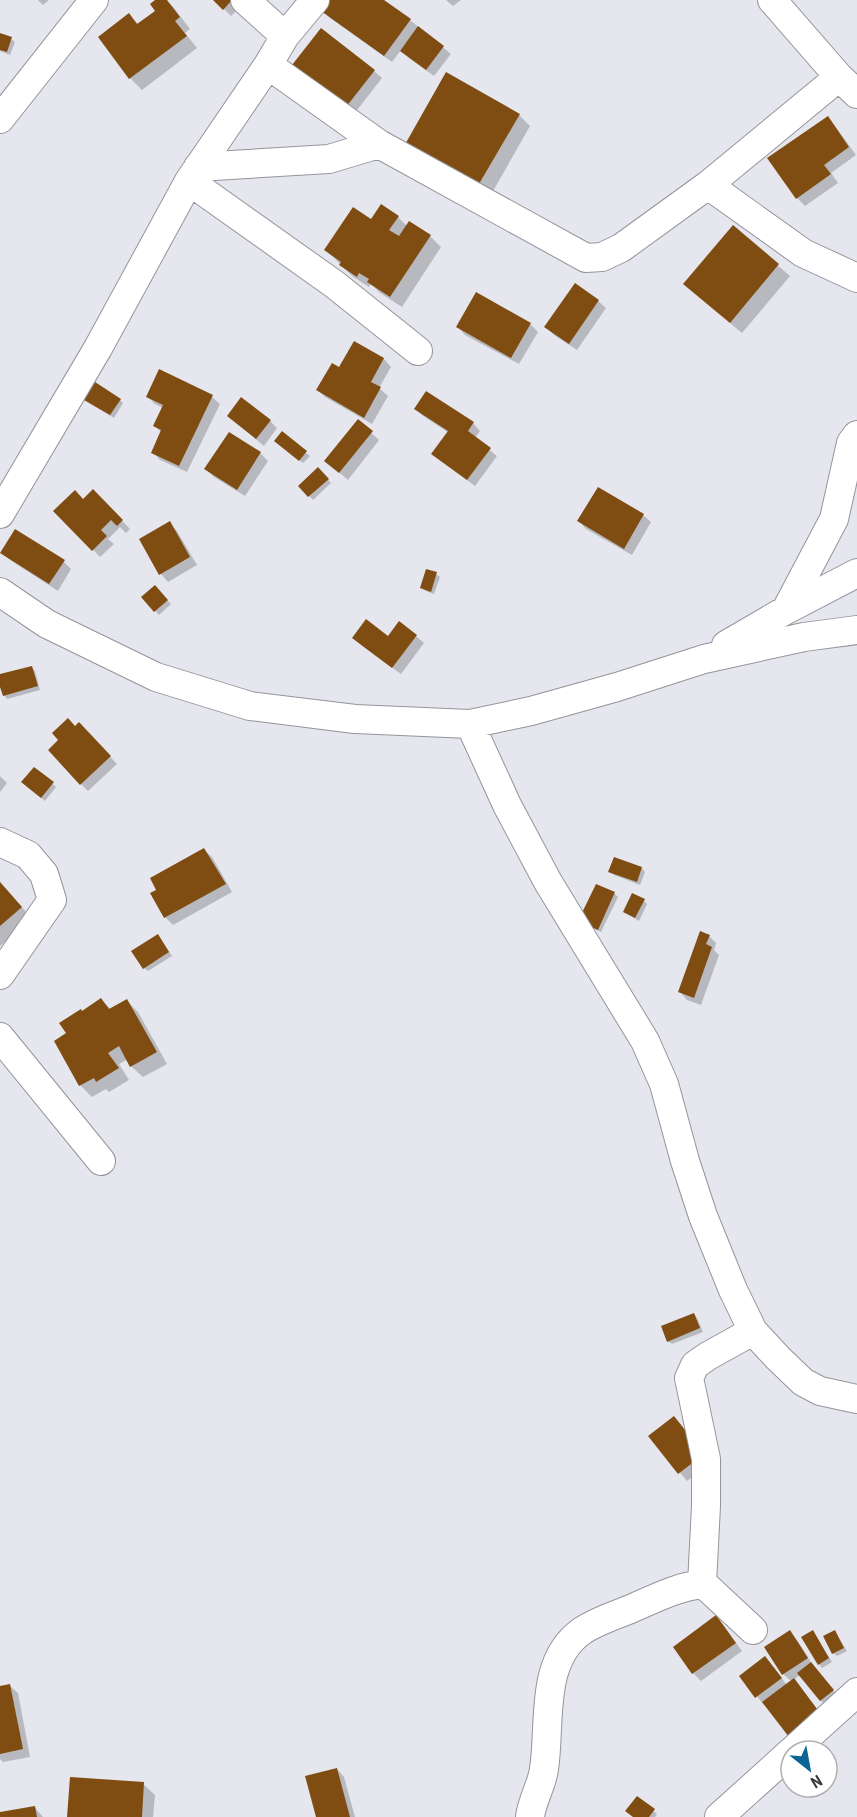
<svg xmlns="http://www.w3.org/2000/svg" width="857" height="1817" font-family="'Roboto Condensed',sans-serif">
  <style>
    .shadow { fill: #0003 }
    .building { fill: #7f4d11 }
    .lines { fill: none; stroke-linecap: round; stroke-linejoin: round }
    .minor-casing { stroke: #94949c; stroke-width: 30 }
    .minor { stroke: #fff; stroke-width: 28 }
  </style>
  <rect width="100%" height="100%" fill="#e6e6ef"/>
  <path class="shadow" d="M38,0H49L43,5Z
    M158,0H166L174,8L190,29L185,33L197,48L142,90L130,78L100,38L129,15L139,25L157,11Z
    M215,0H247L231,16Z
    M330,0H382L410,20L451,54L434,76L409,58L401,50L392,62L330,18L323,10Z
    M446,0H461L453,6Z
    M0,34L11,39L15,42L10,55L0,51Z
    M294,65L374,71L382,78L354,114Z
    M519,115L530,126L488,200L416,159Z
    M828,118L835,126L856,155L831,173L838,183L805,206L797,198Z
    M398,217L407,226L430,236L441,247L402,307L380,293L371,284L369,287L352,276L326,250L372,221Z
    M733,227L790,276L742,333L697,295Z
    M476,294L530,324L538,332L519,364L465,335L458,327Z
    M598,301L606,308L577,350L554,335L546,327Z
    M355,343L384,359L391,367L379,388L388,396L372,424L325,397L318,390L339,369Z
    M147,396L212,397L220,404L187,472L160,460L153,452L162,433L154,425L163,408L155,404Z
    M120,400L123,403L114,418L89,403Z
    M416,409L473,423L480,431L475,438L497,456L475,486L441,461L433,454L449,433L423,416Z
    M229,416L270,421L277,428L264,446Z
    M358,421L379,440L348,480L334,468Z
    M229,434L260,453L268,461L245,496L214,477L206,469Z
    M282,434L310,456L303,463L279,444Z
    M318,469L331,483L313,500L300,486Z
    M93,491L130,529L126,533L120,527L108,539L114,544L100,557L56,511L83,501Z
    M643,515L651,522L632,555L586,529L579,521Z
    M169,523L177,531L197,565L168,582L161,574Z
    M2,553L64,562L71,569L58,591L10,560Z
    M436,574L440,577L434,594L426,591L422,588Z
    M155,587L171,604L159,615L143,597Z
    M416,636L424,643L401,674L361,645L388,638Z
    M31,667L35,671L40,690L7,699L4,695L0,676Z
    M79,724L117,764L88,791L81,784L76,728Z
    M0,776L7,783L0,792Z
    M53,784L56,787L45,801L26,786Z
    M204,850L212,857L232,892L173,925L165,917L152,894Z
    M615,859L642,868L645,872L640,885L614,875L610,872Z
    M0,882L32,919L0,946Z
    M614,893L618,897L601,932L584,924Z
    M644,901L647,904L639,921L624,912Z
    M709,936L716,943L714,950L719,955L701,1005L687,1000L680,992Z
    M161,939L172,956L148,971L144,968Z
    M101,1000L111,1009L127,1001L138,1012L167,1064L143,1077L131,1066L128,1059L119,1064L129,1080L109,1092L106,1089L92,1097L80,1085L68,1034L82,1012Z
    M694,1314L697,1318L703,1332L672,1344L668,1341Z
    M674,1418L711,1463L687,1481L650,1436Z
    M716,1617L723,1625L742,1651L701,1681L693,1673L675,1647Z
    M789,1632L797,1640L814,1667L836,1694L824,1704L800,1675L793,1680L801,1688L826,1722L766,1704L764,1705L741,1676L772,1666L787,1685L792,1682L783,1674Z
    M813,1632L832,1662L822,1668L819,1664Z
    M835,1632L847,1651L837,1656L833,1653Z
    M10,1686L18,1693L30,1757L3,1762L0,1759V1688Z
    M337,1769L344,1777L355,1817H318Z
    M143,1784L155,1795L153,1817H69Z
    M637,1798L657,1814L655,1817H634Z
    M35,1808L43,1817H0V1814Z"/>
  <path class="building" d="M155,0H167L180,17L175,21L187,36L129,79L98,37L129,13L137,24L155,11L150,4Z
    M213,0H232L223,10Z
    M329,0H384L411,19L384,56L321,11Z
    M418,26L444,46L426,70L400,51Z
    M321,28L375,70L346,107L292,65Z
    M0,33L12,37L7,52L0,50Z
    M446,72L520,114L476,189L403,148Z
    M828,116L849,147L824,165L831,174L796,199L767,158Z
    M381,204L399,216L389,230L399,236L409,221L431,235L390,297L367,282L369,279L359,273L357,277L339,265L341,262L324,250L353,207L371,219Z
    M733,225L779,264L730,323L683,284Z
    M575,283L599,300L569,344L544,327Z
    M476,292L531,323L511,358L456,327Z
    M354,341L384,358L371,382L381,387L364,418L316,390L332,363L339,367Z
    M159,369L213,395L179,466L151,453L161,430L153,426L163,405L146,397Z
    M95,382L121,399L110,415L84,400Z
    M426,391L474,422L468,431L491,448L467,480L431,454L448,431L414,409Z
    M241,397L271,420L256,439L227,416Z
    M358,419L373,431L339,473L324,461Z
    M282,431L307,451L299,461L274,441Z
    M229,432L261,452L237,490L204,469Z
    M318,467L329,479L308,497L298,486Z
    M598,487L644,514L624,549L577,521Z
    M93,489L123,520L117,526L111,520L101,530L107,536L92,551L53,511L75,490L83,499Z
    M170,521L190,557L159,575L139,539Z
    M15,529L65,560L49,584L0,553Z
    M426,569L437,572L431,592L420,588Z
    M155,585L168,600L154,612L141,597Z
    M366,619L388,636L399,621L417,635L392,668L352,638Z
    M32,666L38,686L3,696L0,687V674Z
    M68,718L75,726L79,722L111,756L80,785L48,750L58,740L52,733Z
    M34,767L54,782L41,798L21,782Z
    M204,848L226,884L164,918L150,893L156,890L150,878Z
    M614,857L642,867L637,882L608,872Z
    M0,882L22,907L0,926Z
    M596,884L615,892L598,930L578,921Z
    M632,893L645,899L635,918L623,912Z
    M700,931L710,935L706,944L712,947L694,998L678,992Z
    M158,934L169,952L143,969L131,951Z
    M101,998L109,1009L127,999L157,1052L130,1067L119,1046L108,1053L119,1068L96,1082L94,1078L79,1086L54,1041L66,1033L59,1023L81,1009L82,1011Z
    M694,1313L700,1328L667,1342L661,1326Z
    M674,1416L704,1454L678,1474L648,1436Z
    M716,1615L736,1643L692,1674L673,1647Z
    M790,1630L808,1658L782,1675L764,1647Z
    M813,1630L829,1658L818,1665L801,1637Z
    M835,1630L844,1648L832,1654L823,1636Z
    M765,1656L782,1678L755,1698L739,1676Z
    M811,1662L834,1690L820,1701L797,1673Z
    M794,1678L820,1713L789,1737L762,1702Z
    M10,1684L23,1749L0,1754V1686Z
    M337,1768L350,1817H316L305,1776Z
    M70,1777L144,1782L142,1817H67Z
    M637,1796L655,1809L649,1817H633L625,1811Z
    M35,1806L37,1817H0V1812Z"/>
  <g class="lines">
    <defs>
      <path id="minor" d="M245,0L285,36
        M772,0L839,77L857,94
        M268,65L379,144L586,258L602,257L621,248L708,185L839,77
        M0,119L94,0
        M198,167L329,159L379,144
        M189,181L334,284L418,351
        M708,185L803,253L857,278
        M0,514L98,348L189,181L268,65L285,36L315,0
        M0,592L47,624L156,677L250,706L355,719L470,724L531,711L617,687L704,659L804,637L857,630
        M786,610L834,519L851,443L857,435
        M726,645L786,610L857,573
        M470,724L507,805L548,882L645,1041L664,1084L685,1161L703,1216L733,1290L753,1331L778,1358L803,1382L820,1391L857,1399
        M0,842L28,855L44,874L52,900L0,975
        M0,1037L101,1161
        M702,1584L706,1506V1459L689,1378L695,1365L708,1356L753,1331
        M792,1751L857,1692
        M530,1817C532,1800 542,1785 544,1769C551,1724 539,1661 582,1631C595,1622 613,1616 628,1610C652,1600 676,1587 702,1584L709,1589L753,1630
        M719,1817L791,1752"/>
    </defs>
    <use href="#minor" class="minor-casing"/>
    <use href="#minor" class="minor"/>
  </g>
  <g transform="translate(809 1769) rotate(149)"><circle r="28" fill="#ffffff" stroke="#b0b0b2" stroke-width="1.5"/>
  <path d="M0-4.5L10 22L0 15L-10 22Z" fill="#0d6596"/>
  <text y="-9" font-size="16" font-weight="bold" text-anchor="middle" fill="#3a3a3e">N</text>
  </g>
</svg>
